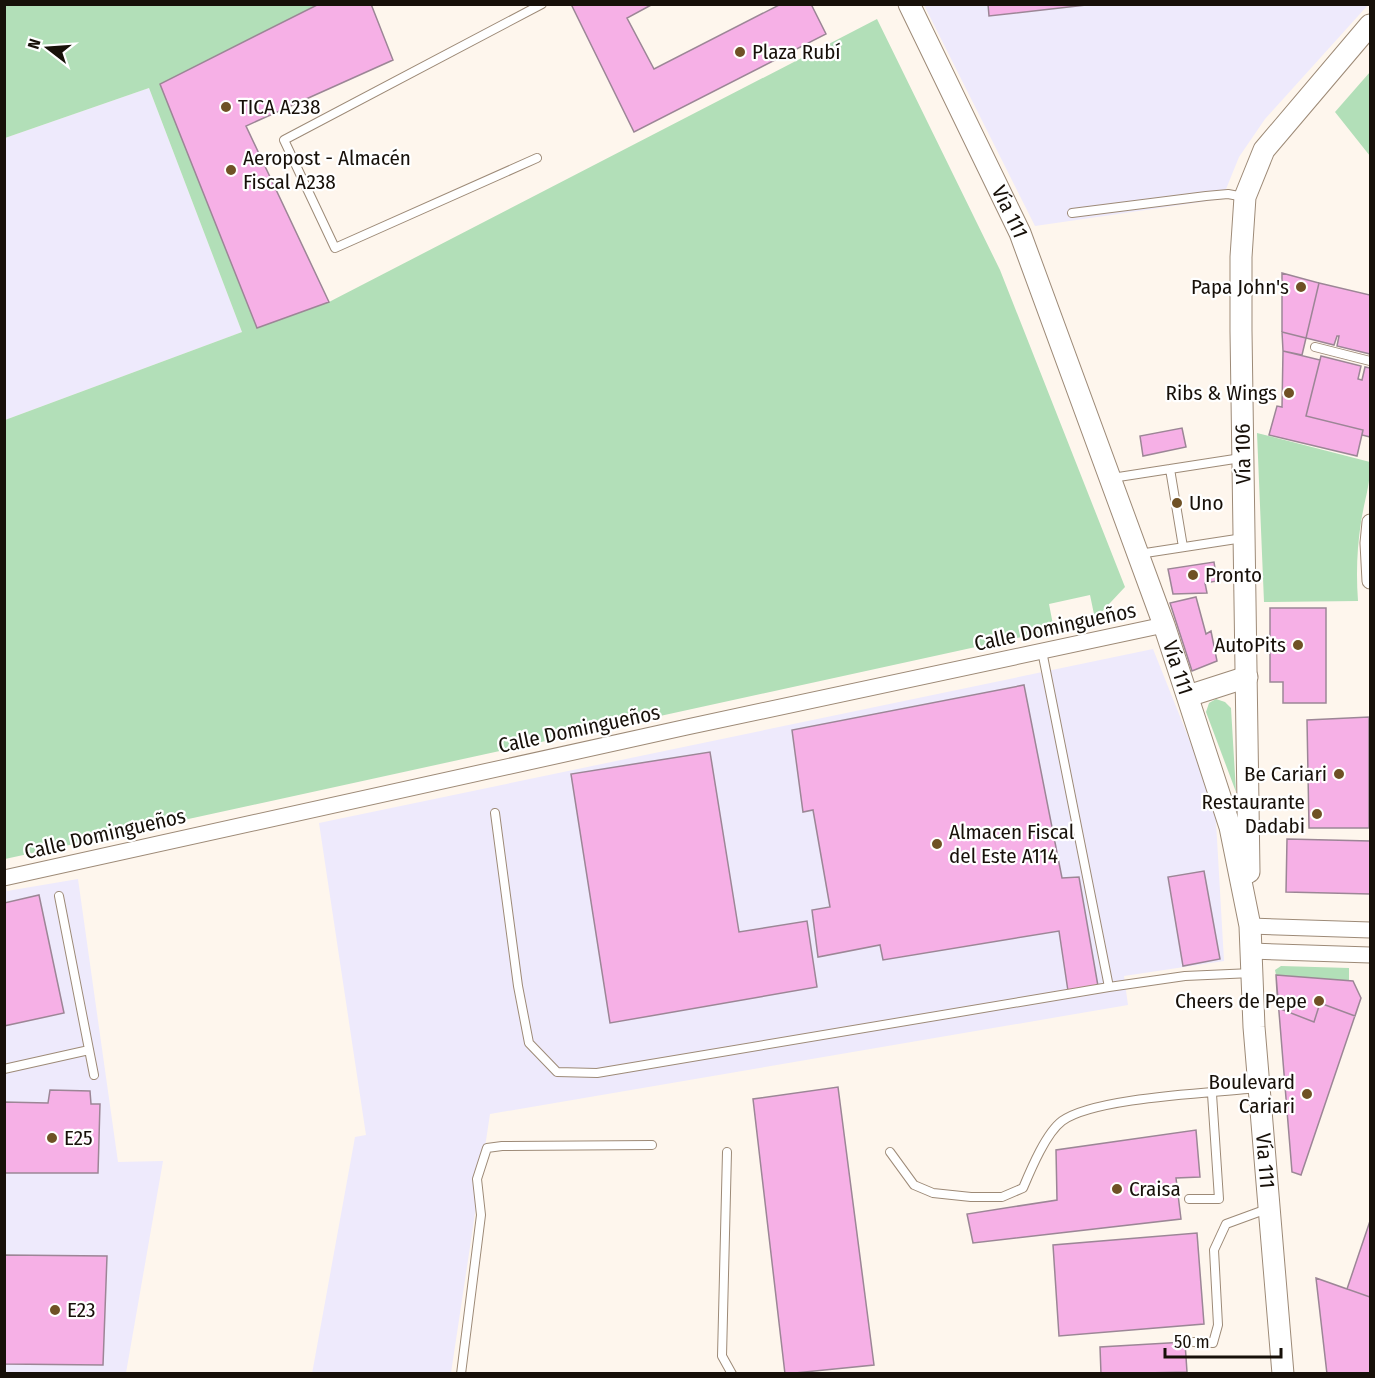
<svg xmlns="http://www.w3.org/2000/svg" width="1375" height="1378" font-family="'Fira Sans Condensed',sans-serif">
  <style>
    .industrial { fill: #eeeafc }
    .green { fill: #b2dfb8 }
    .building { fill: #f6b0e6; stroke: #9c8696; stroke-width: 1.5 }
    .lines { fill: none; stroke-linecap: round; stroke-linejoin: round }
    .lane-casing { stroke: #9d8a77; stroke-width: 10 }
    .street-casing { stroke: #9d8a77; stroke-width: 17 }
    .secondary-casing { stroke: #9d8a77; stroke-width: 23 }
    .lane { stroke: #fff; stroke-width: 8 }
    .street { stroke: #fff; stroke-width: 15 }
    .secondary { stroke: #fff; stroke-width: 21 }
    .poi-dot { fill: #6f5125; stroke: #fff; stroke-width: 2 }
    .labels { text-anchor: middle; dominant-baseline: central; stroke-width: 4.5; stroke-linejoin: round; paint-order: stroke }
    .poi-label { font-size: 21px; fill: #171009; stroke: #fff; text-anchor: start }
    .street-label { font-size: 21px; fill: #171009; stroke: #fff }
  </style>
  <rect width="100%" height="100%" fill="#fef6ed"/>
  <path class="industrial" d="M924,5H1368L1265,119L1239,157L1222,199L1035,226Z
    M149,88L242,332L5,420V138Z
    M1153,649L1215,804L1224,961L1124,976L1128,1005L490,1114L451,1373L312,1374L355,1137L366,1135L319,823Z
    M4,874L7,891L78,879L118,1162L163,1161L126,1373H5Z"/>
  <path class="green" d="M4,5H319L161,85L329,302L877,19L1000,270L1125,587L1095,619L1090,595L1049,604L1054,630L5,859V420L242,332L149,88L5,138Z
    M1370,72V156L1335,112Z
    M1257,433L1370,462C1371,483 1364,502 1361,522C1357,548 1356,574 1358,601L1264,602Z
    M1216,699L1225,702L1231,708L1236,792L1206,712L1209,703Z
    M1281,966L1349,968V981L1276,975L1275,970Z"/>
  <path class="building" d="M319,4H371L393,60L246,126L329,302L257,328L160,84Z
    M571,4H653L627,18L654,69L781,4H811L826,34L634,132Z
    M988,4H1095L989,16Z
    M1282,273L1319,283L1306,338L1282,332Z
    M1319,283L1370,295V354L1337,346L1339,336H1337L1334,345L1306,338Z
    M1282,332L1306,338L1302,355L1283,351Z
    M1283,351L1320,360L1306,416L1363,430L1357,456L1269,435L1277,406L1282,407Z
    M1321,356L1361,366L1358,379L1362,380L1365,367L1370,368V437L1362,435L1363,430L1306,416Z
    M1182,428L1186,447L1143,456L1140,436Z
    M1214,562L1217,581L1205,583L1207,593L1173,594L1168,569Z
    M1196,597L1206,634L1211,631L1217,661L1192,671L1170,603Z
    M1270,608H1326V703H1283V682H1270Z
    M1024,685L1062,878L1079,877L1098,986L1068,991L1059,931L883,960L880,945L818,957L812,910L830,907L813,810L803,812L792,730Z
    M1369,717V828H1309L1307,720Z
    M710,752L739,932L807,921L817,987L610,1023L571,774Z
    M1287,839L1370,841V894L1286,892Z
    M1204,871L1220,959L1183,966L1168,877Z
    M39,895L64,1013L4,1026V903Z
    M1276,975L1353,981L1361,998L1301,1175L1292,1172Z
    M1276,975L1353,981L1361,998L1355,1016L1320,1003L1314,1022L1278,1008Z
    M838,1087L874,1365L785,1374L753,1099Z
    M50,1090L90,1091L91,1104H100L98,1173H4V1102L48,1103Z
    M1196,1130L1200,1177L1176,1178L1181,1219L973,1243L967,1214L1057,1200L1056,1150Z
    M1370,1221V1374H1327L1316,1278L1347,1289Z
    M1197,1233L1204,1324L1059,1336L1053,1245Z
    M4,1255L107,1256L103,1365L4,1364Z
    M1316,1278L1370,1297V1374H1327Z
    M1185,1342L1187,1372L1101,1374L1100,1347Z"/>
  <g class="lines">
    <defs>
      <path id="lane" d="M537,158L335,248L284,140L542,4
        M1072,213L1206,196L1228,194L1244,197
        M1315,347L1370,361
        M1170,469L1183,547
        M1112,478L1241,458
        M1139,554L1243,538
        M1042,651L1109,987
        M495,813L518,986L529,1043L557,1072L597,1073L1109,987L1185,976L1252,973
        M59,896L94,1075
        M4,1069L89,1050
        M727,1152L722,1356L732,1374
        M890,1152L914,1185L933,1193L971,1197H1002L1023,1188C1031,1169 1046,1133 1062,1121C1095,1097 1214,1093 1257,1088
        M1189,1199H1219L1212,1094
        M1194,1342L1213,1343L1218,1325L1214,1250L1226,1224L1267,1209
        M461,1374L481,1215L477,1179L487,1148L502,1146L652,1145"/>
      <path id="street" d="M1370,522L1368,543L1370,581
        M4,878L687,727L1164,625
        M1250,926L1370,930
        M1251,951L1370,955"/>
      <g id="secondary">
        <path id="s1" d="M909,4L1020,233L1164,625L1230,827L1250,926L1254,1027L1283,1374"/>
        <path d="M1188,696L1247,677"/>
        <path d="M1249,872L1241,331V257L1245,197L1264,150L1370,25"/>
      </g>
    </defs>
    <use href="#lane" class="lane-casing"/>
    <use href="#street" class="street-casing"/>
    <use href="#secondary" class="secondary-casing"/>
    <use href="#lane" class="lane"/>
    <use href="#street" class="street"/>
    <use href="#secondary" class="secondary"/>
  </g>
  <g class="poi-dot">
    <circle cx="740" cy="52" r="6"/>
    <circle cx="226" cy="107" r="6"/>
    <circle cx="231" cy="170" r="6"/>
    <circle cx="1301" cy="287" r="6"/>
    <circle cx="1289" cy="393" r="6"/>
    <circle cx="1177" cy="503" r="6"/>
    <circle cx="1193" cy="575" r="6"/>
    <circle cx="1298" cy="645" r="6"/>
    <circle cx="1339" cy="774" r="6"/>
    <circle cx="1317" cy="814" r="6"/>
    <circle cx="937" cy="844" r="6"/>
    <circle cx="1319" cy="1001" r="6"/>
    <circle cx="1307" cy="1094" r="6"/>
    <circle cx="52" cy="1138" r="6"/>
    <circle cx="1117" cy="1189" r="6"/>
    <circle cx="55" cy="1310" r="6"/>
  </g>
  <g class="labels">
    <g class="poi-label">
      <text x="752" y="52">Plaza Rubí</text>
      <text x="238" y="107">TICA A238</text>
      <text x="243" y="158">Aeropost - Almacén<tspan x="243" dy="24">Fiscal A238</tspan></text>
      <text x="1289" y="287" text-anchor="end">Papa John's</text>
      <text x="1277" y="393" text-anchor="end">Ribs &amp; Wings</text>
      <text x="1189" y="503">Uno</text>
      <text x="1205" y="575">Pronto</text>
      <text x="1286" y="645" text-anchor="end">AutoPits</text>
      <text x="1327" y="774" text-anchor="end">Be Cariari</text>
      <text x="1305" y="802" text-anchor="end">Restaurante<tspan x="1305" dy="24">Dadabi</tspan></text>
      <text x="949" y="832">Almacen Fiscal<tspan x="949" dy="24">del Este A114</tspan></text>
      <text x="1307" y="1001" text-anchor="end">Cheers de Pepe</text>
      <text x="1295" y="1082" text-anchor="end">Boulevard<tspan x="1295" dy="24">Cariari</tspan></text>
      <text x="64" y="1138">E25</text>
      <text x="1129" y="1189">Craisa</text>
      <text x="67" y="1310">E23</text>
    </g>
    <g class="street-label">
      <text stroke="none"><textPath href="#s1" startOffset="231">Vía 111</textPath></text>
      <text transform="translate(1243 454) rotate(-91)">Vía 106</text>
      <text transform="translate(1055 627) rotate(-12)">Calle Domingueños</text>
      <text stroke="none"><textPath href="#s1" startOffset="717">Vía 111</textPath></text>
      <text transform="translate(579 729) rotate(-12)">Calle Domingueños</text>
      <text transform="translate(105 834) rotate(-13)">Calle Domingueños</text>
      <text stroke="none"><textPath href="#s1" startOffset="1221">Vía 111</textPath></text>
    </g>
  </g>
  <rect width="1375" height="1378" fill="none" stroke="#171009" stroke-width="12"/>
  <g transform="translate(48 48) rotate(287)" stroke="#ffffff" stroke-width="4.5" paint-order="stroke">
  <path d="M0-4.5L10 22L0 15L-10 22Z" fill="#171009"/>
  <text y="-9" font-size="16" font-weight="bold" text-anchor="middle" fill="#171009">N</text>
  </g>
  <path d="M1165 1348v9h116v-9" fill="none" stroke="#171009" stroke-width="3"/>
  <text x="1174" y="1348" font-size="18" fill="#171009" stroke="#ffffff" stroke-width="4.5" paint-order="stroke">50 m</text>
</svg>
